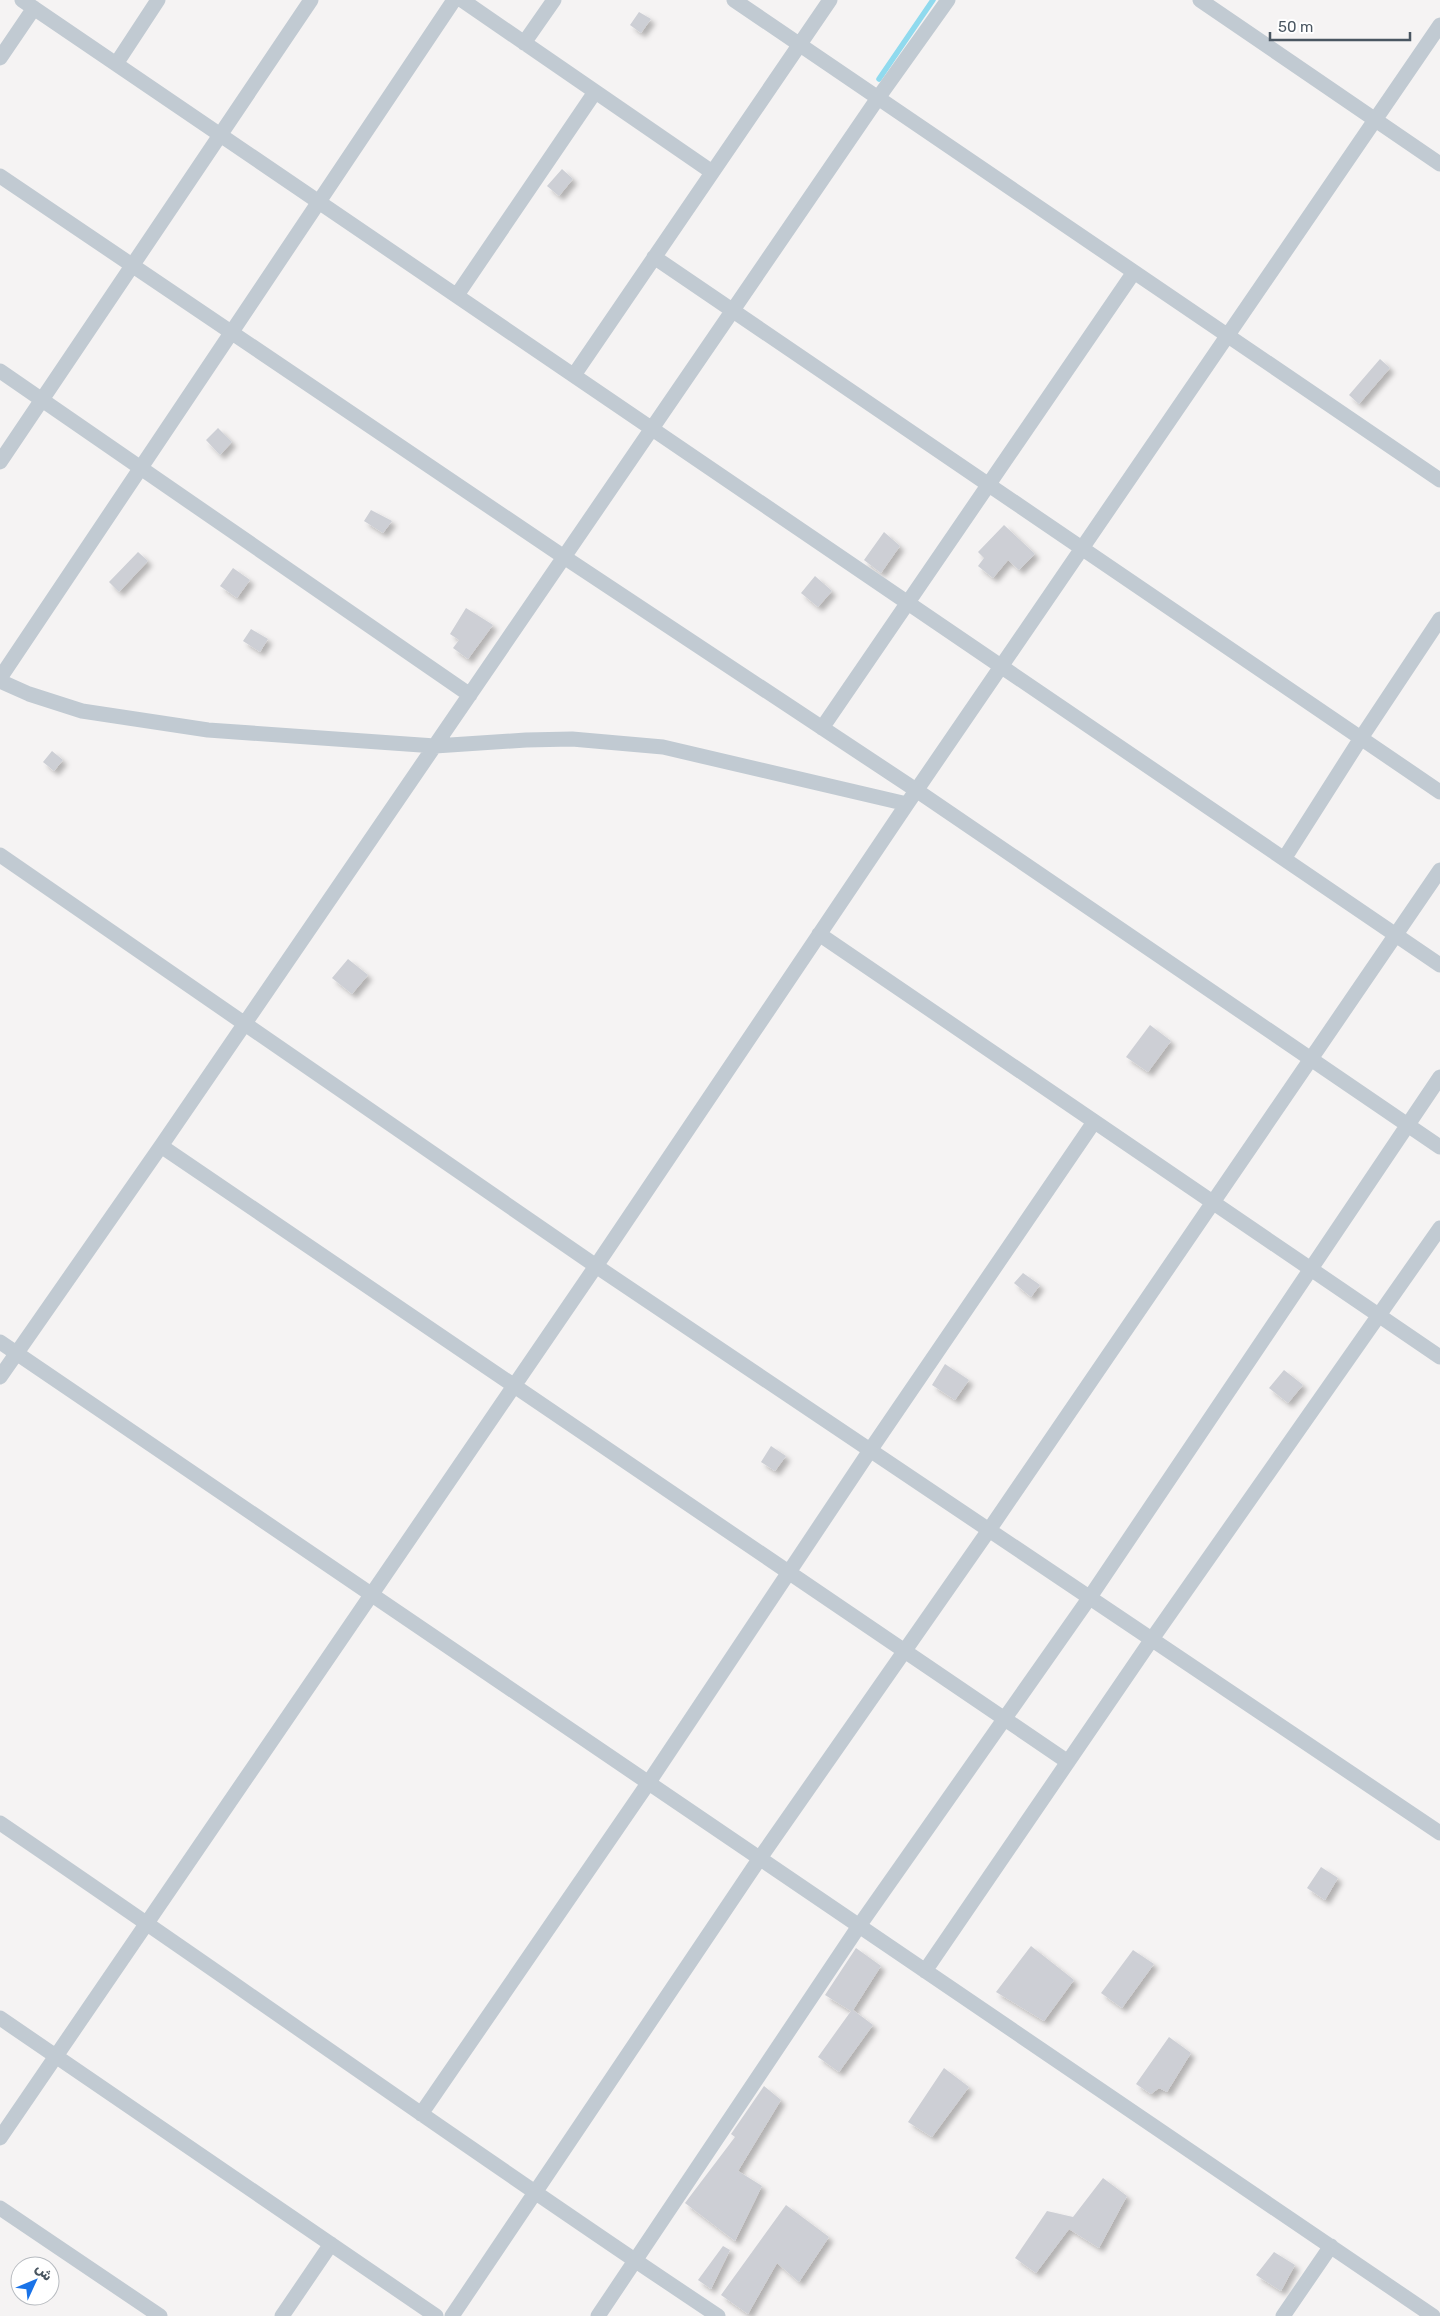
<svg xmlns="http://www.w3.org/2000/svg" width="1440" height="2316" font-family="Rubik,'Noto Sans Arabic',sans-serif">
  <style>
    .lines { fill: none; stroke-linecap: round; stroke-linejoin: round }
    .stream { stroke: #90daee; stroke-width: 5.5 }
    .building { fill: #cdcfd5; filter: url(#shadow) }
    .street { stroke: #c1cad2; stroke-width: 15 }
  </style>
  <defs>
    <filter id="shadow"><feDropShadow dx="4.5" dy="4.5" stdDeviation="2.5" flood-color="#0004"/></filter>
  </defs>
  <rect width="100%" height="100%" fill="#f5f3f3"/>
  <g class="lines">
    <path class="stream" d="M879,79L933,0"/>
  </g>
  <path class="building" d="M639,12L651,19L641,33L630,25Z
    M562,169L573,179L559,196L547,186Z
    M1380,359L1390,368L1359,404L1349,395Z
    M218,428L232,442L220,455L206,440Z
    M371,510L392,521L383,533L364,521Z
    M1004,525L1035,554L1019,570L1008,560L993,578L978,566L984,558L978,552Z
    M884,532L900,546L881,573L864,560Z
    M138,552L148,561L119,592L109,582Z
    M233,568L250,580L237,598L220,586Z
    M815,576L832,591L818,607L801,593Z
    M466,608L493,625L468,659L453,648L459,640L450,634Z
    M251,629L268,639L260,652L243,641Z
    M52,751L63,760L54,771L43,762Z
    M348,959L368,975L352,994L332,978Z
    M1150,1025L1171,1041L1148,1072L1126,1057Z
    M1023,1273L1040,1285L1031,1297L1014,1283Z
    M945,1364L969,1380L955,1400L932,1385Z
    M1284,1370L1303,1385L1288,1403L1269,1388Z
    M771,1446L786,1456L775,1471L761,1462Z
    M1321,1867L1338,1878L1325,1900L1307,1888Z
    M1031,1946L1074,1980L1044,2021L996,1992Z
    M856,1948L881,1966L853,2010L873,2025L839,2072L818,2057L851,2011L825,1995Z
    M1133,1950L1154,1964L1122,2008L1101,1993Z
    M1169,2037L1191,2053L1167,2092L1159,2088L1151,2094L1136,2084Z
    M944,2068L969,2087L932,2137L908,2122Z
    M764,2086L781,2100L738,2171L762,2186L735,2241L685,2203L735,2137L731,2134Z
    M1103,2178L1127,2196L1099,2248L1069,2229L1036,2273L1015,2258L1047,2211L1073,2217Z
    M786,2205L829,2237L799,2282L777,2263L748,2314L721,2295Z
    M723,2246L730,2250L711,2289L698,2280Z
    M1274,2252L1295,2265L1281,2291L1256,2275Z"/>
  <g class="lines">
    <path class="street" d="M22,0L1440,965
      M462,0L712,172
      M734,0L1440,480
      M1200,0L1440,164
      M524,43L554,0
      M0,58L34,8
      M116,64L158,0
      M0,176L564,557L916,790L1440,1147
      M654,257L1440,792
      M457,295L595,92
      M0,371L470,695
      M574,375L830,0
      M0,462L311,0
      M0,678L454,0
      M0,681L29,694L82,711L208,730L435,746L526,740L572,739L663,747L907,804
      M822,728L1134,272
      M0,855L596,1266L1440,1833
      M1284,859L1361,738L1440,619
      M819,934L1440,1357
      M161,1146L1068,1762
      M0,1342L1433,2316
      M0,1377L161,1146L878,98L948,0
      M0,1823C240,1986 476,2155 718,2316
      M925,1971L1152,1639L1440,1228
      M0,2018L436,2316
      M421,2114L649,1782L871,1449L1094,1122
      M0,2138L596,1266L907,804L1440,25
      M0,2208L160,2316
      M282,2316L331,2244
      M452,2316L760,1858L989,1530L1440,870
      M598,2316L859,1926L1090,1597L1440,1077
      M1283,2316L1331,2246"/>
  </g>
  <g transform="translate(35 2281) rotate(46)"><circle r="24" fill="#ffffff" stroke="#b7bbc0"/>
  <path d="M0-4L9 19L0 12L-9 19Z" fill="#1a73e8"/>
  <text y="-8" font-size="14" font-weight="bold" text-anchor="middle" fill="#4a5661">ش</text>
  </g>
  <path d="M1270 32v8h140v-8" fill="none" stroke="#4a5661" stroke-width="2.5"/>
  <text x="1278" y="32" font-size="15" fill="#4a5661" stroke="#ffffff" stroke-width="4" paint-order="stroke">50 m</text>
</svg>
